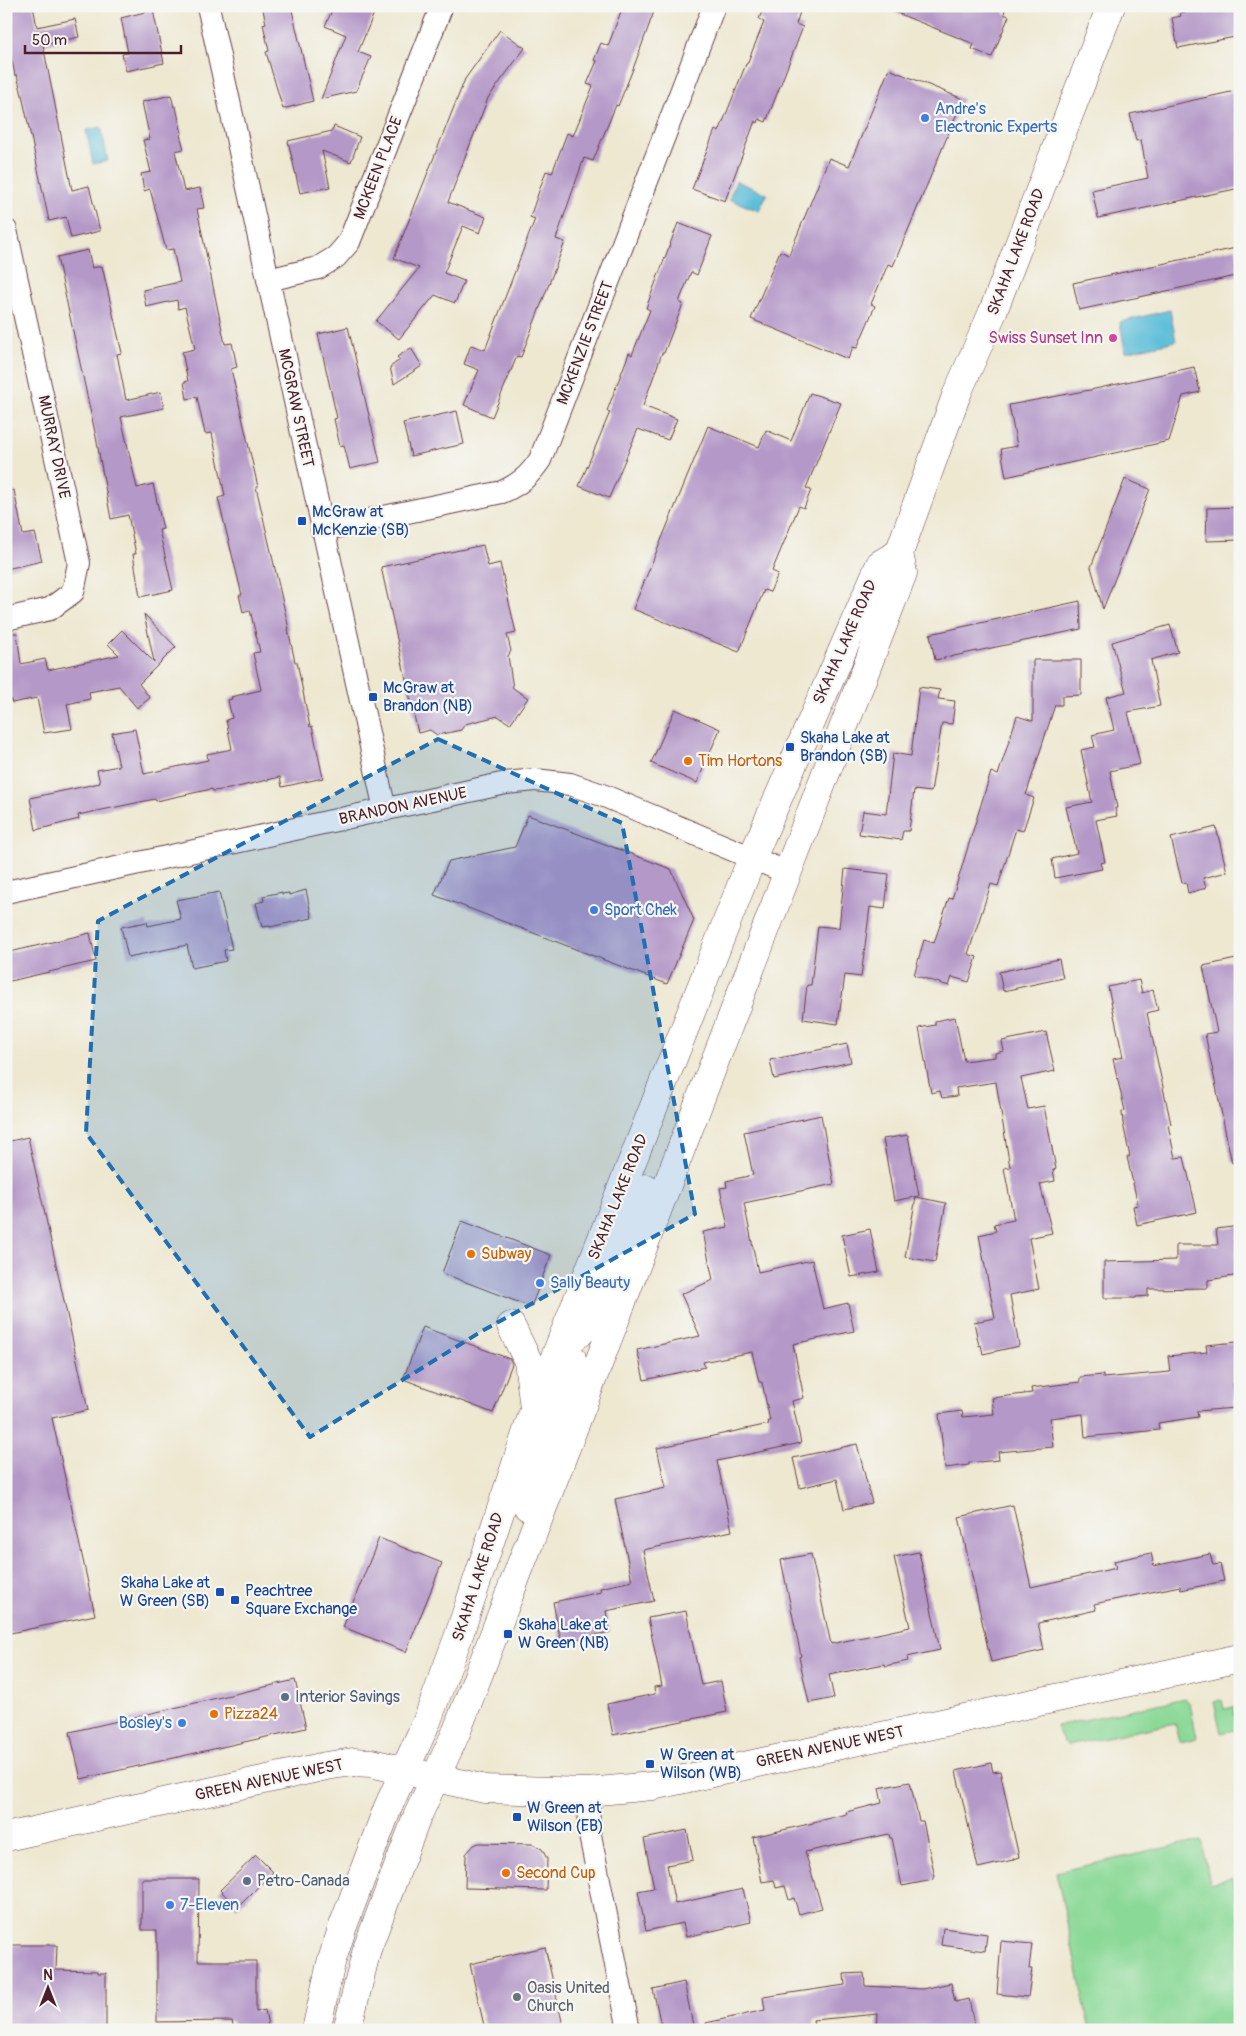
<svg xmlns="http://www.w3.org/2000/svg" width="1246" height="2036" font-family="Pangolin,sans-serif">
  <style>
    .green { fill: #8bd997; stroke: #6a7c61 }
    .water { fill: #5bbdd9; stroke: #526e82 }
    .building { fill: #b498c8 }
    .lines { fill: none; stroke-linecap: round; stroke-linejoin: round }
    .minor-casing { stroke: #633d44; stroke-width: 24 }
    .tertiary-casing { stroke: #633d44; stroke-width: 29 }
    .secondary-casing { stroke: #633d44; stroke-width: 29 }
    .minor { stroke: #fff; stroke-width: 22 }
    .tertiary { stroke: #fff; stroke-width: 28 }
    .secondary { stroke: #fff; stroke-width: 28 }
    .marked { fill: #1f6fb2; fill-opacity: 0.2; stroke: #1f6fb2; stroke-width: 4; stroke-dasharray: 10 6; stroke-linejoin: round }
    .shop-dot { fill: #3f7fe0; stroke: #f6f6f2; stroke-width: 2 }
    .hotel-dot { fill: #d1479c; stroke: #f6f6f2; stroke-width: 2 }
    .transit-dot { fill: #1a4fb4; stroke: #f6f6f2; stroke-width: 2 }
    .food-dot { fill: #e8710a; stroke: #f6f6f2; stroke-width: 2 }
    .service-dot { fill: #5c6f8a; stroke: #f6f6f2; stroke-width: 2 }
    .worship-dot { fill: #6b7280; stroke: #f6f6f2; stroke-width: 2 }
    .labels { text-anchor: middle; dominant-baseline: central; stroke-width: 4.5; stroke-linejoin: round; paint-order: stroke }
    .shop-label { font-size: 16px; fill: #366cbe; stroke: #f6f6f2; text-anchor: start }
    .street-label { font-size: 16px; fill: #4a1f2b; stroke: #f6f6f2 }
    .hotel-label { font-size: 16px; fill: #b23c85; stroke: #f6f6f2; text-anchor: end }
    .transit-label { font-size: 16px; fill: #164399; stroke: #f6f6f2; text-anchor: start }
    .food-label { font-size: 16px; fill: #c56008; stroke: #f6f6f2; text-anchor: start }
    .service-label { font-size: 16px; fill: #4e5e75; stroke: #f6f6f2; text-anchor: start }
    .worship-label { font-size: 16px; fill: #5b616d; stroke: #f6f6f2; text-anchor: start }
  </style>
  <rect width="100%" height="100%" fill="#f6f6f2"/>
  <filter id="ink" filterUnits="userSpaceOnUse"><feTurbulence type="fractalNoise" baseFrequency=".02" numOctaves="2"/><feDisplacementMap in="SourceGraphic" scale="10" xChannelSelector="R" yChannelSelector="G"/><feConvolveMatrix kernelMatrix="1 2 1 2 8 2 1 2 1" color-interpolation-filters="sRGB"/></filter>
  <filter id="wash" filterUnits="userSpaceOnUse"><feTurbulence type="fractalNoise" baseFrequency=".0096" numOctaves="4" result="noise"/><feDisplacementMap in="SourceGraphic" scale="20" xChannelSelector="R" yChannelSelector="G"/><feGaussianBlur stdDeviation="1.12" result="paint"/><feColorMatrix in="noise" values="0 0 0 0 0 0 0 0 0 0 0 0 0 0 0 0 0 1.4 0 .05"/><feComposite in="paint" operator="in"/></filter>
  <g filter="url(#wash)">
    <rect width="100%" height="100%" fill="#eee8d1"/>
    <path class="green" d="M1185,1698L1190,1704L1197,1738L1180,1742L1175,1723L1068,1745L1063,1741L1056,1726Z
      M1222,1700L1224,1709L1233,1707L1235,1716H1240V1735L1238,1729L1221,1733L1214,1702Z
      M1201,1840L1210,1883L1232,1878L1240,1912V2028L1233,2030H1090L1056,1872Z"/>
    <path class="water" d="M101,127L108,161L93,164L86,130Z
      M736,181L767,194L759,211L729,199Z
      M1170,310L1176,341L1125,352L1120,322Z"/>
    <g id="blocks">
      <path class="building" d="M6,6H33L37,27L75,19L79,37L43,45L72,190L89,186L100,231L71,238L66,217L49,221L22,95L17,75H15L6,34Z
        M262,6H291L313,101L283,109L266,52L269,51L263,24L266,23Z
        M334,6H377L358,52L371,57L356,91L321,99L346,35L325,26Z
        M623,6H656L633,69L618,106L616,105L593,161L584,158L556,239L565,242L521,357L517,356L492,417L464,405L479,370L464,364L471,345L485,350L535,219L530,217L546,171L552,173L567,133L573,136L593,86L587,84L597,61L594,60L601,43L608,46Z
        M764,6H802L796,24L803,27L766,122L759,119L758,123L755,121L725,201L692,189L715,130L719,132L746,64H747L764,22L759,19Z
        M995,6L1005,10L1004,14L1009,16L992,57L972,49L974,44L882,7Z
        M1195,6H1240V36L1178,48L1172,18L1181,16L1180,13L1196,9Z
        M153,10L164,63L126,71L122,54L128,53L121,18Z
        M500,30L525,48L488,98L448,202L486,217L480,233L463,226L444,273L464,281L455,303L435,295L399,339L376,321L419,268L394,258L465,79Z
        M889,69L963,99L893,266L888,264L871,304L875,306L857,348L853,347L848,359L751,319L780,251L789,255L829,158L849,166Z
        M1240,90V188L1098,218L1092,190L1148,178L1141,140L1136,141L1130,114Z
        M171,95L174,107H176L182,134L180,135L184,149L175,151L184,191L200,188L204,208L197,209L225,344L232,343L237,367L231,369L258,487H256L289,629H288L295,662H297L310,727L312,726L323,778L282,787L280,777L229,789L213,791L212,789L156,801L155,799L78,815L79,819L36,830L30,798L100,783L97,770L119,766L112,733L135,729L144,774L208,760L207,754L232,749L226,720L232,718L228,700L232,699L231,697L261,690L253,653L260,652L250,610L243,612L239,595H242L218,498L225,496L212,433L205,434L197,397L187,399L184,382L188,381L182,352L195,349L185,307L178,309L177,300L146,307L143,290L180,282L173,249L166,250L150,189L144,191L141,174L151,172L143,140L150,139L142,102Z
        M334,126L360,137L351,162L322,151L330,187L300,193L288,141L332,131Z
        M678,223L712,236L697,275L691,272L679,302L683,304L664,353H662L643,406L677,419L668,440L638,429L609,498L579,486L610,412L607,411L629,353L632,355L650,310L646,308Z
        M1236,248L1240,275L1079,310L1073,283Z
        M88,250L92,268L102,266L122,353L117,354L126,400L161,392L164,408L121,417L137,488L153,484L163,529L159,530L173,590L140,597L133,554H136L128,515L111,519L96,437L57,257Z
        M348,327L380,462L350,469L344,445L340,446L334,419L337,418L318,334Z
        M411,348L422,366L394,384L390,367L400,360L397,357Z
        M1194,367L1200,392L1183,396L1169,441L1006,477L1001,449L1017,446L1009,405L1095,389Z
        M810,393L841,403L806,488L811,490L804,508L799,506L772,571L778,574L770,592L764,590L739,652L633,609L708,426L759,447L766,430L791,441Z
        M457,411L464,444L411,456L403,423Z
        M1125,479L1150,489L1103,609L1091,567Z
        M14,490L23,535L35,533L42,561L6,569V491Z
        M1240,507V540L1206,541L1207,508Z
        M483,545L488,566L500,563L516,633L507,635L511,651L508,656L513,688L528,698L510,724L498,716L465,724L461,730L437,735L430,730L418,733L381,567Z
        M1080,601L1081,629L935,660L930,634Z
        M144,614L176,647L139,684L150,698L137,708L119,686L89,692L90,699L67,704L72,729L44,733L37,698L12,703L10,698H6V633H17L21,664L45,659L48,670L119,655L108,644L122,630L154,662Z
        M1170,625L1178,652L1151,660L1160,706L1128,712L1140,764L1110,771L1117,808H1115L1117,816L1096,820L1105,862L1100,863L1102,869L1055,878L1052,859L1077,853L1066,807L1092,802L1081,750L1095,747L1092,735L1114,730L1106,697L1126,692L1112,642Z
        M1033,660H1081V695L1062,696V705H1055L1026,795L1034,798L1023,831L1016,829L998,886L991,884L968,954L977,957L969,982L952,977L949,986L914,975L924,940L934,943L949,898L952,899L991,772L998,775L1017,716L1033,721Z
        M919,687L940,690L938,699L955,701L952,724L942,723L931,792L914,790L909,831H903L901,840L859,834L863,811L886,814L893,753L911,756Z
        M675,709L720,729L697,783L651,763Z
        M528,815L671,869L694,920L667,984L434,895L449,861L515,847Z
        M1216,827L1227,872L1203,878L1206,888L1188,893L1186,882L1182,883L1171,838Z
        M845,869L889,874L885,909L870,907L861,977L845,975L838,1024L803,1019L807,985H811L818,926L839,928Z
        M306,890L312,918L270,927V926L262,927L256,903L264,901L263,896L282,892V894L289,893V895Z
        M219,892L232,949L224,950L226,961L192,968L187,945L128,957L121,927L147,922L148,926L181,919L176,900Z
        M90,933L96,961L6,982V953Z
        M1059,959L1063,978L1003,991L999,972Z
        M1236,959L1240,980V1162L1232,1163L1205,1034L1217,1032L1203,966Z
        M1139,980L1142,993L1153,990L1158,1010L1147,1013L1171,1124L1168,1125L1175,1158L1184,1157L1197,1212L1137,1225L1133,1206L1138,1205L1127,1157H1130L1123,1123L1122,1112L1125,1111L1113,1059L1123,1057L1108,987Z
        M955,1017L964,1061L995,1057V1053L1004,1051L1002,1041L1046,1032L1055,1071L1021,1078L1028,1109L1044,1106L1056,1169L1053,1170L1055,1181L1040,1184L1052,1233L1029,1238L1039,1289L1010,1295L1019,1346L983,1354L981,1345L979,1346L974,1322L995,1318L979,1235L996,1231L994,1224L1014,1220L1004,1168L1010,1167L996,1082L956,1088L957,1096L942,1098L940,1091L931,1093L919,1028L935,1025V1021Z
        M847,1044L851,1062L774,1079L770,1060Z
        M821,1115L834,1184L744,1203L758,1272L812,1260L823,1309L848,1303L854,1331L793,1344L804,1398L792,1401L801,1443L717,1461L732,1531L643,1550L654,1601L606,1611L610,1632L561,1642L553,1602L601,1592L600,1588L632,1581L615,1499L666,1488L657,1448L769,1424L768,1421H770L762,1382H759L752,1352L703,1362L705,1367L644,1380L637,1350L700,1336L681,1294L713,1280L703,1232L728,1227L720,1188L727,1187L726,1181L753,1175L744,1132Z
        M908,1135L919,1196L894,1201L883,1139Z
        M28,1137L88,1410L52,1418L95,1615L6,1634V1142Z
        M916,1197L946,1203L935,1262L905,1257Z
        M462,1221L551,1255L531,1307L442,1273Z
        M1240,1226V1275L1208,1280V1288L1148,1289V1296L1136,1297V1298H1104V1262L1176,1260V1245H1218L1216,1229Z
        M870,1229L879,1272L851,1277L842,1235Z
        M423,1327L510,1359L512,1364L493,1413L403,1379Z
        M1237,1342L1240,1383L1233,1384L1235,1408L1197,1411L1198,1417L1158,1423L1159,1430L1085,1437L1083,1414L1050,1418L1053,1447L998,1452L999,1460L969,1463V1465L945,1468L939,1414L962,1411L963,1417L994,1414L992,1398L1032,1393L1031,1388L1080,1382V1377L1103,1375V1378L1170,1372L1168,1356L1207,1352L1206,1345Z
        M857,1444L872,1503L844,1509L837,1479L800,1488L793,1458Z
        M1013,1505L1031,1587L1116,1568L1114,1561L1151,1553L1154,1566L1210,1554L1213,1565L1220,1564L1224,1581L1181,1590L1180,1586L1094,1604L1096,1610L1038,1623L1044,1650L991,1662L959,1517Z
        M379,1538L442,1563L406,1652L343,1627Z
        M919,1552L940,1650L907,1657L908,1661L885,1666L884,1664L829,1675L834,1698L809,1703L799,1657L801,1656L781,1560L811,1554L831,1644L910,1627L894,1557Z
        M686,1611L701,1685L721,1681L727,1712L613,1735L607,1704L655,1694L654,1687L662,1686L648,1618Z
        M295,1680L306,1728L81,1779L70,1732Z
        M991,1763L993,1772L1000,1771L1019,1857L1013,1859V1860L978,1868L956,1771Z
        M910,1782L919,1821H923L935,1877H933V1880L902,1886L892,1838H890L889,1834L805,1852L822,1908L799,1914L794,1898L789,1900L785,1886L776,1888L774,1880L762,1882L753,1837L813,1823V1822L847,1814L846,1812L882,1803L879,1788Z
        M687,1830L693,1860L667,1865L675,1904L743,1889L751,1922L686,1937L683,1923L646,1931L638,1891L654,1888L644,1839Z
        M479,1843L532,1844L542,1849L547,1859L546,1890L465,1888L466,1854L474,1845Z
        M256,1855L273,1872L237,1908L220,1890Z
        M142,1879H199L198,1961H256V2012L265,2010L268,2026L248,2030H234L232,2021L157,2022V1930H142Z
        M943,1928L987,1934L985,1951L941,1945Z
        M1001,1941L1032,1944L1029,1969H1032L1028,1997L997,1994Z
        M10,1945H57L56,1970L98,1971V1973H106V2030H6V1961H10Z
        M545,1947L564,2030H485L470,1964Z
        M864,1973L865,1986L922,1989L951,1983L955,2002L969,1999L975,2030H877L878,2014L813,2020L815,2030H707L706,2023L765,2010L763,1997L845,1985L844,1974Z
        M684,1982L694,2030H662L653,1989Z"/>
    </g>
  </g>
  <g filter="url(#ink)">
    <use href="#blocks" fill-opacity="0" stroke="#633d44" stroke-width="1"/>
    <g class="lines">
      <defs>
        <path id="minor" d="M208,6L385,810
          M6,230L79,563L73,592L50,609L6,619
          M268,280L318,268L336,257L349,242L441,8
          M322,530L502,492C520,484 529,476 540,460L714,6
          M6,892L506,783L535,780L570,784L602,795L788,873
          M588,1792L589,1830L629,2030"/>
        <path id="tertiary" d="M6,1837L326,1766L353,1762L371,1763L485,1789L588,1792L652,1786L1240,1658"/>
        <path id="secondary" d="M511,1326L528,1361L534,1408
          M568,1341L580,1333L598,1306L646,1188
          M528,1507L538,1463L572,1374V1358L560,1345
          M316,2030L331,1963L343,1926L388,1807L427,1721L459,1635L534,1410L752,858L880,564L899,553
          M347,2030L367,1949L417,1817L456,1733L903,573L899,553L956,396L992,314L1111,6"/>
      </defs>
      <use href="#minor" class="minor-casing"/>
      <use href="#tertiary" class="tertiary-casing"/>
      <use href="#secondary" class="secondary-casing"/>
      <use href="#minor" class="minor"/>
      <use href="#tertiary" class="tertiary"/>
      <use href="#secondary" class="secondary"/>
    </g>
  </g>
  <path class="marked" d="M438,739L622,823L695,1214L482,1331L310,1437L86,1133L98,921Z"/>
  <g class="shop-dot">
    <circle cx="925" cy="118" r="5"/>
    <circle cx="594" cy="910" r="5"/>
    <circle cx="540" cy="1283" r="5"/>
    <circle cx="182" cy="1723" r="5"/>
    <circle cx="170" cy="1905" r="5"/>
  </g>
  <circle class="hotel-dot" cx="1113" cy="338" r="5"/>
  <g class="transit-dot">
    <rect x="297" y="516" width="10" height="10" rx="2.5"/>
    <rect x="368" y="692" width="10" height="10" rx="2.5"/>
    <rect x="785" y="742" width="10" height="10" rx="2.5"/>
    <rect x="215" y="1587" width="10" height="10" rx="2.5"/>
    <rect x="230" y="1595" width="10" height="10" rx="2.5"/>
    <rect x="503" y="1629" width="10" height="10" rx="2.5"/>
    <rect x="645" y="1759" width="10" height="10" rx="2.5"/>
    <rect x="512" y="1812" width="10" height="10" rx="2.5"/>
  </g>
  <g class="food-dot">
    <circle cx="688" cy="761" r="5"/>
    <circle cx="471" cy="1254" r="5"/>
    <circle cx="214" cy="1714" r="5"/>
    <circle cx="506" cy="1873" r="5"/>
  </g>
  <g class="service-dot">
    <circle cx="285" cy="1697" r="5"/>
    <circle cx="247" cy="1881" r="5"/>
  </g>
  <circle class="worship-dot" cx="517" cy="1997" r="5"/>
  <g class="labels">
    <g class="shop-label">
      <text x="935" y="109">Andre's<tspan x="935" dy="18">Electronic Experts</tspan></text>
      <text x="604" y="910">Sport Chek</text>
      <text x="550" y="1283">Sally Beauty</text>
      <text x="172" y="1723" text-anchor="end">Bosley's</text>
      <text x="180" y="1905">7-Eleven</text>
    </g>
    <g class="street-label">
      <text transform="translate(378 168) rotate(-69)">MCKEEN PLACE</text>
      <text transform="translate(1016 252) rotate(-69)">SKAHA LAKE ROAD</text>
      <text transform="translate(585 343) rotate(-69)">MCKENZIE STREET</text>
      <text transform="translate(296 408) rotate(78)">MCGRAW STREET</text>
      <text transform="translate(54 447) rotate(78)">MURRAY DRIVE</text>
      <text transform="translate(845 642) rotate(-66)">SKAHA LAKE ROAD</text>
      <text transform="translate(403 806) rotate(-12)">BRANDON AVENUE</text>
      <text transform="translate(618 1197) rotate(-68)">SKAHA LAKE ROAD</text>
      <text transform="translate(478 1577) rotate(-72)">SKAHA LAKE ROAD</text>
      <text transform="translate(830 1747) rotate(-12)">GREEN AVENUE WEST</text>
      <text transform="translate(269 1780) rotate(-12)">GREEN AVENUE WEST</text>
    </g>
    <g class="hotel-label">
      <text x="1103" y="338">Swiss Sunset Inn</text>
    </g>
    <g class="transit-label">
      <text x="312" y="512">McGraw at<tspan x="312" dy="18">McKenzie (SB)</tspan></text>
      <text x="383" y="688">McGraw at<tspan x="383" dy="18">Brandon (NB)</tspan></text>
      <text x="800" y="738">Skaha Lake at<tspan x="800" dy="18">Brandon (SB)</tspan></text>
      <text x="210" y="1583" text-anchor="end">Skaha Lake at<tspan x="210" dy="18">W Green (SB)</tspan></text>
      <text x="245" y="1591">Peachtree<tspan x="245" dy="18">Square Exchange</tspan></text>
      <text x="518" y="1625">Skaha Lake at<tspan x="518" dy="18">W Green (NB)</tspan></text>
      <text x="660" y="1755">W Green at<tspan x="660" dy="18">Wilson (WB)</tspan></text>
      <text x="527" y="1808">W Green at<tspan x="527" dy="18">Wilson (EB)</tspan></text>
    </g>
    <g class="food-label">
      <text x="698" y="761">Tim Hortons</text>
      <text x="481" y="1254">Subway</text>
      <text x="224" y="1714">Pizza24</text>
      <text x="516" y="1873">Second Cup</text>
    </g>
    <g class="service-label">
      <text x="295" y="1697">Interior Savings</text>
      <text x="257" y="1881">Petro-Canada</text>
    </g>
    <g class="worship-label">
      <text x="527" y="1988">Oasis United<tspan x="527" dy="18">Church</tspan></text>
    </g>
  </g>
  <rect width="1246" height="2036" fill="none" stroke="#f6f6f2" stroke-width="25"/>
  <g transform="translate(48 1988)" stroke="#f6f6f2" stroke-width="4" paint-order="stroke">
  <path d="M0-4L9 19L0 12L-9 19Z" fill="#4a1f2b"/>
  <text y="-8" font-size="14" font-weight="bold" text-anchor="middle" fill="#4a1f2b">N</text>
  </g>
  <path d="M25 45v8h156v-8" fill="none" stroke="#4a1f2b" stroke-width="2.5"/>
  <text x="32" y="45" font-size="15" fill="#4a1f2b" stroke="#f6f6f2" stroke-width="4" paint-order="stroke">50 m</text>
</svg>
